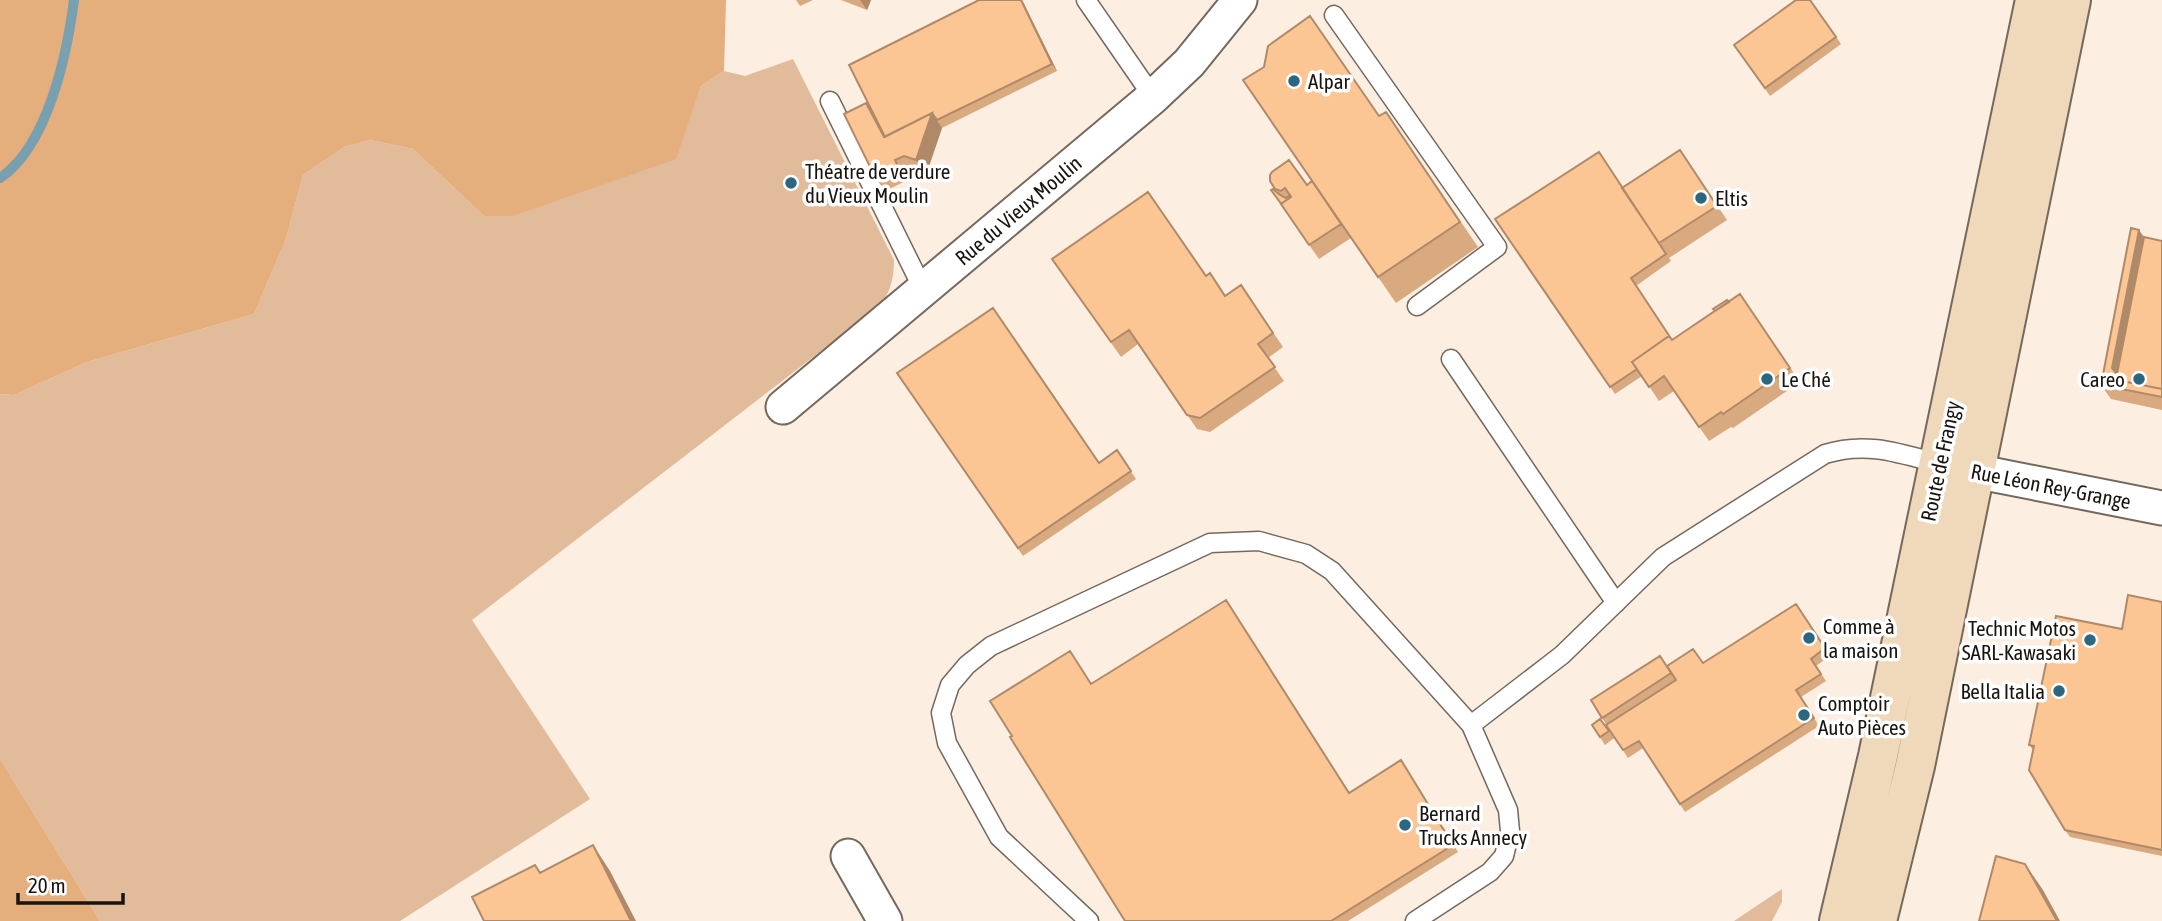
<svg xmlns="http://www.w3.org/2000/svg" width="2162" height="921" font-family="'Asap Condensed',sans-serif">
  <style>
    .green { fill: #e1bb9a }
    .forest { fill: #e4ae7d }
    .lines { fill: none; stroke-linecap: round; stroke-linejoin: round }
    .stream { stroke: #78a0b1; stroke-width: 10 }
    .service-casing { stroke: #75685d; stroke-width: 21 }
    .minor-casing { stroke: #75685d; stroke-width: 37 }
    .secondary-casing { stroke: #75685d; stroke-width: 42 }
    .service { stroke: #fff; stroke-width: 18 }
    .minor { stroke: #fff; stroke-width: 33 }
    .secondary { stroke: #f0d8ba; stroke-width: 38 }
    .wall { fill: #d9a97f }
    .shaded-wall { fill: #b08a68 }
    .building { fill: #fcc594; stroke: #b08a68; stroke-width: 2 }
    .poi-dot { fill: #2c677f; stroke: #fff; stroke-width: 2.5 }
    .labels { text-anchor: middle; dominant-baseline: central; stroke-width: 7; stroke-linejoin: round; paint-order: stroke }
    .poi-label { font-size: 21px; fill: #19140f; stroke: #fff; text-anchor: start }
    .street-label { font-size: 21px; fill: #19140f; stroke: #fff }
  </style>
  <rect width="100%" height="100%" fill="#fdeee2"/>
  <path class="green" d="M793,59L894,260C894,277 891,289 882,304L472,620L590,799L400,921H100L0,759V394L14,395L87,362L254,314L286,239L303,175L344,147L370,140L413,149L484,216L675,159L701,86L724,71L745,76Z
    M1782,889V902L1772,921H1734Z"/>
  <path class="forest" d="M0,0H726L724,71L701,86L676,159L513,216H484L413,149L370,140L344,147L303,175L286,239L254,314L87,362L14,395L0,394Z
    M0,759L100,921H0Z"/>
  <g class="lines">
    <path class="stream" d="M0,178C48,146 67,54 74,0"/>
    <defs>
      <path id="service" d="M1086,0L1153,97
        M1334,15L1497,247L1417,306
        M830,101L923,289
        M1451,359L1616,603
        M1471,725L1562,655L1663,557L1825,454C1866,441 1899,453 1940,464
        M1089,921L999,837L947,743L941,713L950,685L967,665L991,646L1210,543L1259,541L1306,554L1332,571L1471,725L1508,810L1510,831L1504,856L1490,872L1415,921"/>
      <path id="minor" d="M783,407L1153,97L1189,63L1240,0
        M1949,466L2162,508
        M848,856L885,921"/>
      <path id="secondary" d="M1839,921L1878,756L2035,0
        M1877,921L1915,766L2071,0"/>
    </defs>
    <use href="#service" class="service-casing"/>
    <use href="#minor" class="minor-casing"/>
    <use href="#secondary" class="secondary-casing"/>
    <use href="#service" class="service"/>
    <use href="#minor" class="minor"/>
    <use href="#secondary" class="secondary"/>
  </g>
  <path class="wall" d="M796,0H813L800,6Z
    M841,0H871L867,10Z
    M1022,0L1057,71L942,128L926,175L914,170L905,174L908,180L885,191L875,177L871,109Z
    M1810,0L1841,44L1770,96L1734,45Z
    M1386,112L1478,247L1396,303L1351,238L1319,259L1271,190L1279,195L1270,181L1307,185L1312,181L1379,116Z
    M1680,150L1727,220L1669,258L1664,250L1671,261L1636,286L1672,340L1740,294L1800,382L1733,428L1731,427L1709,441L1674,391L1659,401L1642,376L1615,394L1495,219L1622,187Z
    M2144,237L2162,241V410L2111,399L2101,385Z
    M1052,259L1206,276L1226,296L1241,285L1283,347L1268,358L1284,381L1210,432L1197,429L1138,344L1121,357Z
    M897,373L1099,463L1117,450L1136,479L1023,556Z
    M2162,602V856L2070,837L2065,830L2034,751L2029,745L2122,629Z
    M1796,604L1830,656L1816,666L1826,681L1801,697L1819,726L1685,812L1643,748L1628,758L1602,718L1667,667L1703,663Z
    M1075,658L1091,684L1349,793L1406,768L1458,852L1348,921H1125Z
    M1600,719L1614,738L1605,745L1592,725Z"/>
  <path class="shaded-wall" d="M860,0H871L867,10Z
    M1021,0H1022L1057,71L1052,64Z
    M932,113L942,128L926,175L916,160Z
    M895,160L905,174L908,180L898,166Z
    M2139,230L2149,244L2122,382L2112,368Z
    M593,845L610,871L636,921H631Z
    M2025,864L2043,890L2060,921H2057Z"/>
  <path class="building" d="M979,0H1021L1052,64L937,120L932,113L885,137L849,65Z
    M1796,0H1810L1836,37L1765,88L1734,45Z
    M1310,16L1379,116L1386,112L1460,222L1378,277L1243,80L1264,67L1268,46Z
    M866,103L884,137L932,113L916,160L904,156L895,160L898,166L875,177L844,114Z
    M1680,150L1717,206L1659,243L1622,188Z
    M1599,152L1666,254L1631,278L1672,340L1669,336L1632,362L1637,369L1610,387L1495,219Z
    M1289,160L1307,185L1312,181L1341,224L1309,245L1281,204L1291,197L1285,188L1281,191L1275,189L1270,181V175L1272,172Z
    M1273,189L1280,195L1286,198L1290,195L1291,197L1281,204L1282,205L1271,190Z
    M1148,192L1206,276L1210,273L1225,296L1241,285L1273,333L1258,344L1275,367L1200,418L1187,415L1129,330L1111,342L1052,259Z
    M2131,228L2139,230L2112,368L2122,381L2162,389V397L2101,385Z
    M2144,237L2162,241V389L2122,381L2117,374Z
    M1740,294L1790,368L1723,414L1721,412L1699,427L1664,376L1649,387L1632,362L1669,336L1672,340Z
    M1727,300L1729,302L1715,311L1713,309Z
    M993,308L1099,463L1117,450L1131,471L1018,548L897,373Z
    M2128,595L2162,602V850L2065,830L2029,770L2034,746L2029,745L2056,616L2122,629Z
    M1226,600L1349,793L1401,760L1453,845L1331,921H1125L1010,737L1012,736L990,701L1070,651L1091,684Z
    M1796,604L1825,648L1811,659L1821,674L1796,690L1814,718L1680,804L1639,741L1623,750L1606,725L1676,680L1667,666L1693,649L1703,663Z
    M1660,656L1671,673L1602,718L1591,700Z
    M1600,719L1609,731L1600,737L1592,725Z
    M593,845L631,921H484L472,897L535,865L540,873Z
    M1996,856L2025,864L2057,921H1979Z"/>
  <g class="poi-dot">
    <circle cx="1294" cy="81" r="7"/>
    <circle cx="791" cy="183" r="7"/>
    <circle cx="1701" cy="198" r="7"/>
    <circle cx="1767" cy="379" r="7"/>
    <circle cx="2139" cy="379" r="7"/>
    <circle cx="1809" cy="638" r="7"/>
    <circle cx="2090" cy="640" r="7"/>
    <circle cx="2059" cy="691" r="7"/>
    <circle cx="1804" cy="715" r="7"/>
    <circle cx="1405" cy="825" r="7"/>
  </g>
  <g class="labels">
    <g class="poi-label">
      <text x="1308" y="81">Alpar</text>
      <text x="805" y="171">Théatre de verdure<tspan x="805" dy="24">du Vieux Moulin</tspan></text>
      <text x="1715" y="198">Eltis</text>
      <text x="1781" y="379">Le Ché</text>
      <text x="2125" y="379" text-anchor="end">Careo</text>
      <text x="1823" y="626">Comme à<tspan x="1823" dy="24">la maison</tspan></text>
      <text x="2076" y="628" text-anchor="end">Technic Motos<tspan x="2076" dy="24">SARL-Kawasaki</tspan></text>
      <text x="2045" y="691" text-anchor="end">Bella Italia</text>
      <text x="1818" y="703">Comptoir<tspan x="1818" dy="24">Auto Pièces</tspan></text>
      <text x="1419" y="813">Bernard<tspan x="1419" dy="24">Trucks Annecy</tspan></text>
    </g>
    <g class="street-label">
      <text transform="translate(1018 210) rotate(-40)">Rue du Vieux Moulin</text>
      <text transform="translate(1940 461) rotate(-78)">Route de Frangy</text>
      <text transform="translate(2051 486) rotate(11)">Rue Léon Rey-Grange</text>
    </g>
  </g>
  <path d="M18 893v10h105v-10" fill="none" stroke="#19140f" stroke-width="3.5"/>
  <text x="28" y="893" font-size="21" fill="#19140f" stroke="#ffffff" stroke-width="5" paint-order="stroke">20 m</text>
</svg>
